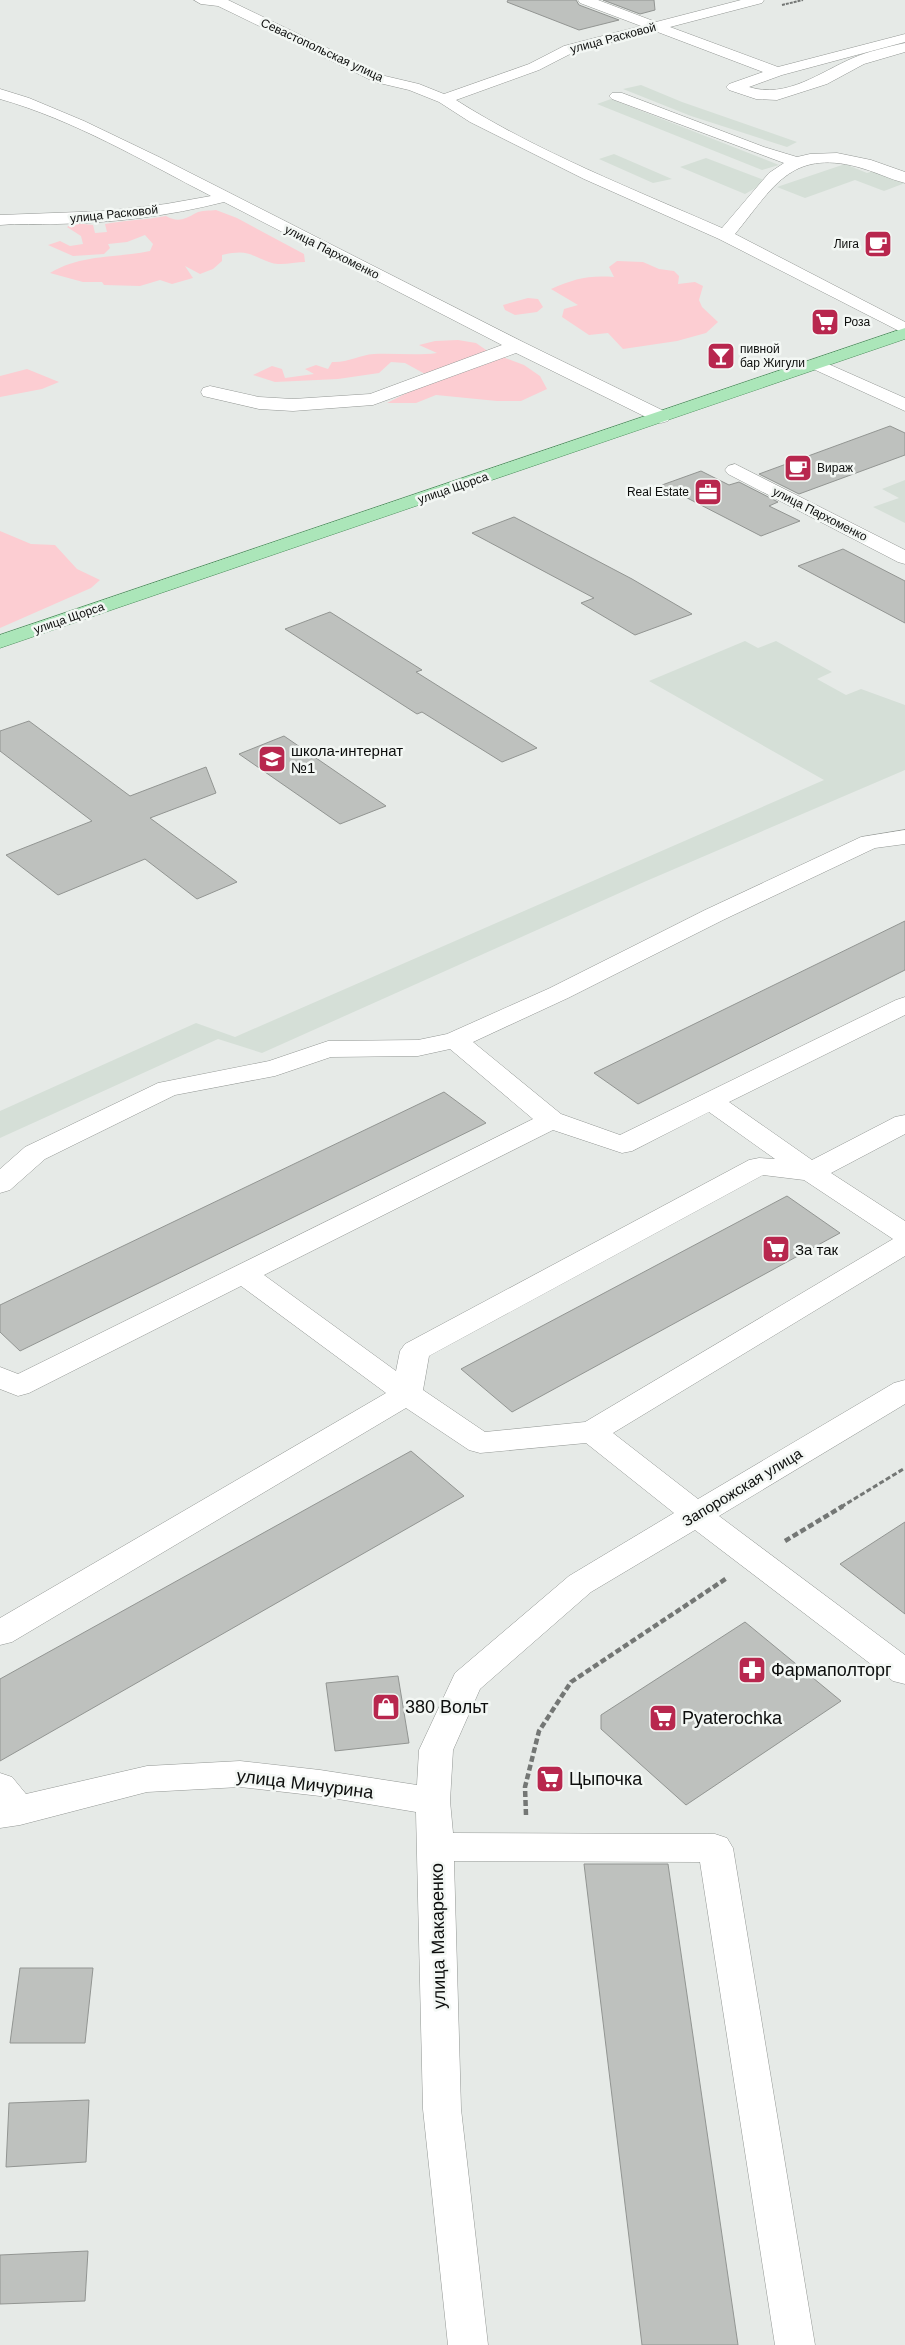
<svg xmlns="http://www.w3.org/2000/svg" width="905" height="2345" font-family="Helvetica,sans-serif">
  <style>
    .built { fill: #d5dfd7 }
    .green { fill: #fccdd2 }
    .building { fill: #bec1be; stroke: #929592 }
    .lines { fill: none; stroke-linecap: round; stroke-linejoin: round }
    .minor-casing { stroke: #939794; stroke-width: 1 }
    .major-casing { stroke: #4f905f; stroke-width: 1 }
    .path-far2 { stroke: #747775; stroke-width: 2; stroke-dasharray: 3 1; stroke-linecap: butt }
    .path-far1 { stroke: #747775; stroke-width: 3; stroke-dasharray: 5 2.5; stroke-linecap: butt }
    .path { stroke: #747775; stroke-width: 4.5; stroke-dasharray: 6 3; stroke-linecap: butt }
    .minor { fill: #fff; fill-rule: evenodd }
    .major { fill: #abe6b9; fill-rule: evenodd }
    .labels { text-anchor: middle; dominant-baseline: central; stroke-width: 5; stroke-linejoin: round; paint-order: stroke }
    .far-street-label { font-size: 12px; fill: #0d0e0d; stroke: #f3f7f4 }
    .far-poi-label { font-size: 12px; fill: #0d0e0d; stroke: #f3f7f4; text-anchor: start }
    .poi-label { font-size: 15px; fill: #0d0e0d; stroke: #f3f7f4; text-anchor: start }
    .street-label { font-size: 15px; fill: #0d0e0d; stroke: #f3f7f4 }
    .near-poi-label { font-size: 18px; fill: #0d0e0d; stroke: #f3f7f4; text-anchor: start }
    .near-street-label { font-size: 18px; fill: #0d0e0d; stroke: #f3f7f4 }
  </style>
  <rect width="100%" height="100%" fill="#e6eae7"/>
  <path class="built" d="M641,85L682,102L797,142L787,147L691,116L623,89Z
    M611,99L779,165L762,170L597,104Z
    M614,154L672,179L653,183L599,159Z
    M706,158L764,180L766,182L745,194L680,167Z
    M845,164L867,173L876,170L905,183L884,191L855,180L805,198L777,187Z
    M905,480V523L873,507L899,498L882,489Z
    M745,641L758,648L776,641L832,672L817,679L846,695L861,689L905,705V770L644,882L262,1053L218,1039L0,1138V1111L196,1023L235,1037L824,780L649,681Z"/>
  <path class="green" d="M216,210L237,218L304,254L305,262C295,262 281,266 272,263C249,255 249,249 222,255V261L213,269L200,274L185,266L193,278L172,284L160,280L140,286L104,285L102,282H83L50,273C81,254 117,258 150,251L153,244L145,235L127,242L108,244L110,248L104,254L73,256L48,245L60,241L70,246L83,244L81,236L67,227L74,223L93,225L95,233L107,232L105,224C125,220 146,220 166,216C178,223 185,219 196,213C201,210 210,211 216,210Z
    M617,261L643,262L659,269L674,271L679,276L678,284L695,282L703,286L699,300L702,307L718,322L706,333L677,341L623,349L608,333L589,335L562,317L564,309L578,305L551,289C574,279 588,275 614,277L609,267Z
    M528,298L538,299L543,307L537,312L515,315L505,310L503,305Z
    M458,340L476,343L489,352L524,365L540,376L547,389L521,401H497L436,395L416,403H387L434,379L405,363L391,362L379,373L338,379L275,382L253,375L272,366L282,369L285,378L314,374L305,369L316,365L328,369L332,362C347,363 359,355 374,354C395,353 416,356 437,353L419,345L435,341Z
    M27,369L59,382L42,389L0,397V376Z
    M0,531L31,544L55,545L77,569L100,580L91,588L0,628Z"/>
  <path class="building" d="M508,0H576L579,5L619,20L579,30L507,2Z
    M603,0H654L655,10L640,14Z
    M890,426L905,433V455L799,494L759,474Z
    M701,471L729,485L739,482L778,502L769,506L800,521L761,536L662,485Z
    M514,517L632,579L692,614L635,635L581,603L594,598L472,533Z
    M843,549L905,581V623L798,566Z
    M330,612L422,670L416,672L537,748L502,762L422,712L417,714L285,629Z
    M29,721L130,796L206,767L216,793L150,818L237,882L197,899L145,859L58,895L6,855L92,821L0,751V731Z
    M284,736L386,806L340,824L239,754Z
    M905,921V970L638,1104L594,1073Z
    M444,1092L486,1123L20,1351L0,1332V1305Z
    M787,1196L840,1233L512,1412L461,1369Z
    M411,1451L464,1496L0,1761V1679Z
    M905,1522V1614L840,1564Z
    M745,1622L841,1701L686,1805L601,1729V1715Z
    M398,1676L409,1743L335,1751L326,1683Z
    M584,1864H668L738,2345H642Z
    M20,1968H93L85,2043H10Z
    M89,2100L86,2162L6,2167L9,2103Z
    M88,2251L85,2301L0,2304V2255Z"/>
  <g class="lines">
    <defs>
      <path id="minor" d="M194,0H228L385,76L419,84L444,94L529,64L564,46L641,26L580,3L578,0H598L656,22L741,0H764L762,3L670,27L778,67L905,34V42L782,75L749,87C787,99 820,72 853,58C869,51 888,47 905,43V52L864,64L827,84L777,100L756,99L729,90L726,87L729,84L763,72L655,31L574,52L539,70L456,100C536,151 635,190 722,228L769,173L784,163L612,99L609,96L612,93H622L764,147L797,157L810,154L837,153L871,160L905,172V183C889,179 874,171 858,167C790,149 773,188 735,234L905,322V334L719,239L584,179L470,122L439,102L409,90L375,82L218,6L201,4Z
        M0,89L29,98L84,121L159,157L523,342L668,413L670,417L668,421L661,423L654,421L516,353L373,405L293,411L259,409L203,396L201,392L203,388L210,386L259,397L293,399L370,394L502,345L224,202C169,216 113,223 57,224C38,225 19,223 0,225V215L106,211L166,204L211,196C143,161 74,120 0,99Z
        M817,359L905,398V411L811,368L808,364L811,360Z
        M735,464L905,550V564L898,562L728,474L725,470L728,466Z
        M905,830V844L875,848L723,920L568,998L473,1042L561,1114L620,1135L896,1000L905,997V1015L729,1102L812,1160L895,1117L905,1115V1134L831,1173L905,1221V1256L613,1433L698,1499L894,1383L905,1380V1404L719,1516L905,1655V1684L893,1681L695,1530L591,1592L480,1689L453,1750L450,1801L453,1833L715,1834L727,1838L733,1848L815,2345H775L700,1862L454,1861L461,2109L488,2345H448L423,2109L416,1812L320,1796L240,1787L147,1792L20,1825L0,1828V1773L12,1777L26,1794L147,1766L240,1761L320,1770L417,1785L419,1750L455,1673L569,1576L674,1513L586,1443L480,1453L469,1450L406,1408L12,1642L0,1645V1618L386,1393L241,1286L29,1393L18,1396L0,1389V1367L18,1374L533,1119L450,1049L418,1056L331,1057L275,1076L175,1095L45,1159L10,1190L0,1193V1169L25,1147L158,1083L269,1061L328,1041L418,1040L447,1034L550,988L705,910L861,837ZM709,1112L775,1159L759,1158L749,1160L405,1344L400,1351L396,1371L264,1275L553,1130L622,1153L632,1151ZM763,1175L804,1180L893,1239L585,1422L485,1432L423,1390L429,1356Z"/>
      <path id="major" d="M905,328V339L0,648V635Z"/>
    </defs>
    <use href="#minor" class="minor-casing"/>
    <use href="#major" class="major-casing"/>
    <path class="path-far2" d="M782,5L803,0"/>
    <path class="path-far1" d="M841,1507L905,1468"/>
    <path class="path" d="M785,1541L843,1506
      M526,1815L525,1787L539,1731L571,1682L727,1578"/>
    <use href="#minor" class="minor"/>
    <use href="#major" class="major"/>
  </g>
  <defs>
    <symbol id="cafe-square" viewBox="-11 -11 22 22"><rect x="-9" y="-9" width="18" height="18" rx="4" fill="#b8274e" stroke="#f3f7f4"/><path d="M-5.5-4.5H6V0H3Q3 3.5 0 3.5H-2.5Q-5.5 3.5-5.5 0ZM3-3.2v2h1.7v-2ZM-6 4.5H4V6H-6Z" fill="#fff"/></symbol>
    <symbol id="supermarket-square" viewBox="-11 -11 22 22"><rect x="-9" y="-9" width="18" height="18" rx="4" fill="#b8274e" stroke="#f3f7f4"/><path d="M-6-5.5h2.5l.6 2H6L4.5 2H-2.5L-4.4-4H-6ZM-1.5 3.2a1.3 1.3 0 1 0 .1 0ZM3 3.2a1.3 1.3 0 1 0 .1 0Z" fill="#fff"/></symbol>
    <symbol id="bar-square" viewBox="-11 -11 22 22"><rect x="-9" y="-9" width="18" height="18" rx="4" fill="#b8274e" stroke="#f3f7f4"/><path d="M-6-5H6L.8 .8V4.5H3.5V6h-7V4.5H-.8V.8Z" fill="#fff"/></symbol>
    <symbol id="office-square" viewBox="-11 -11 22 22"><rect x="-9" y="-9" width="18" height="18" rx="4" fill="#b8274e" stroke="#f3f7f4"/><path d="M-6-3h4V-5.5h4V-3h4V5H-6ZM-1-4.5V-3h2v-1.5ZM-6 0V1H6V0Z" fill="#fff"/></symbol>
    <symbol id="school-square" viewBox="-11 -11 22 22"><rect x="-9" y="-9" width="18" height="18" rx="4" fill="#b8274e" stroke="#f3f7f4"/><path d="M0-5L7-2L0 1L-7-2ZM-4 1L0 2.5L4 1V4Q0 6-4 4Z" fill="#fff"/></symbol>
    <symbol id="pharmacy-square" viewBox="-11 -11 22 22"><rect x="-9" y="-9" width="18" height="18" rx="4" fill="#b8274e" stroke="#f3f7f4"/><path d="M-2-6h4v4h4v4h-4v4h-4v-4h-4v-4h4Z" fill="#fff"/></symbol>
    <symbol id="shop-square" viewBox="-11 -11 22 22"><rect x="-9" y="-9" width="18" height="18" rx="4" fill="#b8274e" stroke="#f3f7f4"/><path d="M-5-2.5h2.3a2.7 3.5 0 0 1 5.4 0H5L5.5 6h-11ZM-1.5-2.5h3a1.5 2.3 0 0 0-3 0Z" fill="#fff"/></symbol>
  </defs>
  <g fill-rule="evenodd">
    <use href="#cafe-square" x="862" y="228" width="32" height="32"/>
    <use href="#supermarket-square" x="809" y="306" width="32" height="32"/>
    <use href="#bar-square" x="705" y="340" width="32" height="32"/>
    <use href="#cafe-square" x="782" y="452" width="32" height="32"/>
    <use href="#office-square" x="692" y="476" width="32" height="32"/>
    <use href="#school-square" x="256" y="743" width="32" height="32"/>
    <use href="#supermarket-square" x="760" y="1233" width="32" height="32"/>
    <use href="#pharmacy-square" x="736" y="1654" width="32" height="32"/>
    <use href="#shop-square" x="370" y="1691" width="32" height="32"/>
    <use href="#supermarket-square" x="647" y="1702" width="32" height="32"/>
    <use href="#supermarket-square" x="534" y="1763" width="32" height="32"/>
  </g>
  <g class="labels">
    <g class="far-street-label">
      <text transform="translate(613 38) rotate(-15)">улица Расковой</text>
      <text transform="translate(322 50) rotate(25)">Севастопольская улица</text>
      <text transform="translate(114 214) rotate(-6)">улица Расковой</text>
      <text transform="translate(332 252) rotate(27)">улица Пархоменко</text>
      <text transform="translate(453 488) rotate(-19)">улица Щорса</text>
      <text transform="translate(820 514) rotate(27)">улица Пархоменко</text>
      <text transform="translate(69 618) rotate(-19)">улица Щорса</text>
    </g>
    <g class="far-poi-label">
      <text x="859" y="244" text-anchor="end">Лига</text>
      <text x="844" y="322">Роза</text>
      <text x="740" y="349">пивной<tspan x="740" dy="14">бар Жигули</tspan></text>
      <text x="817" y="468">Вираж</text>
      <text x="689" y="492" text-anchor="end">Real Estate</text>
    </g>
    <g class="poi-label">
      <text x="291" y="750">школа-интернат<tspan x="291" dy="17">№1</tspan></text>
      <text x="795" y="1249">За так</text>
    </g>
    <g class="street-label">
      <text transform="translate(742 1487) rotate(-31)">Запорожская улица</text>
    </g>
    <g class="near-poi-label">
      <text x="771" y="1670">Фармаполторг</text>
      <text x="405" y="1707">380 Вольт</text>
      <text x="682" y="1718">Pyaterochka</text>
      <text x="569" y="1779">Цыпочка</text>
    </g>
    <g class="near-street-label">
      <text transform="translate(305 1784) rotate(7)">улица Мичурина</text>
      <text transform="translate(438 1936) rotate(-91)">улица Макаренко</text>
    </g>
  </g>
</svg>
